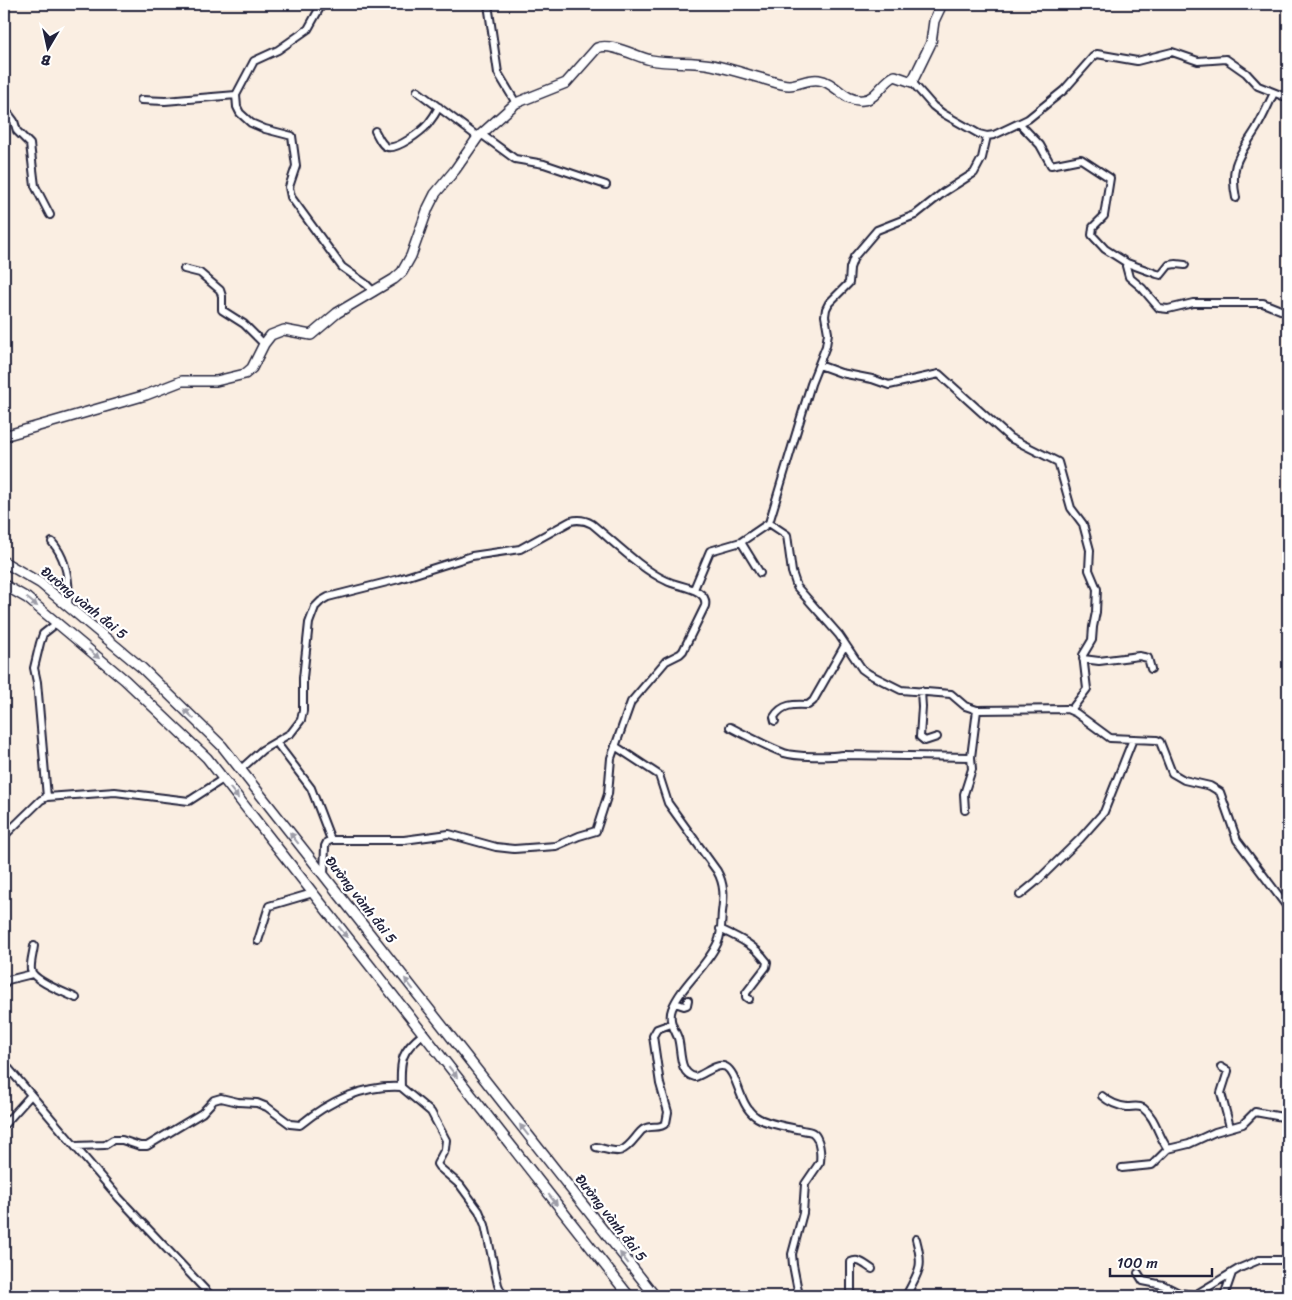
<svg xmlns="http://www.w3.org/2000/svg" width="1292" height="1300" font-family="Sriracha,sans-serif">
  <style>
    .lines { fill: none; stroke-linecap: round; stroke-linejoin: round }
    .street-casing { stroke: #22223b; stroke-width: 10 }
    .secondary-casing { stroke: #22223b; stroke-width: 12 }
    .street { stroke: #fff; stroke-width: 6 }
    .secondary { stroke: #fff; stroke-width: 9 }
    .oneway { fill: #9c9ca7 }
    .labels { text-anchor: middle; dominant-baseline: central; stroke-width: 4.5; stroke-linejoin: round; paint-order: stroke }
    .street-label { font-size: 14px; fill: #22223b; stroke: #fff }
  </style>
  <rect width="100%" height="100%" fill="#faeee2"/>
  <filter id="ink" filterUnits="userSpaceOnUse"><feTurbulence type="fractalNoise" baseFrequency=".02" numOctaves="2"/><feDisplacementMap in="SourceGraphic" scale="10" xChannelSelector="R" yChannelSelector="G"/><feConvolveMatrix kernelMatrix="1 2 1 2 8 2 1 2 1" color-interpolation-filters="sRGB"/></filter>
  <g filter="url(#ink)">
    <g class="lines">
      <defs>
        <path id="street" d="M322,4L308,29L278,50L254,61L236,95L237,107L240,113L251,123L265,129L292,136L296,166L289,187L291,197L342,267L366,284L374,292
          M488,4L498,73L516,103
          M912,82L933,106L942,113L979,134L987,136L994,135L1028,119L1064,90L1093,57L1097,54L1137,61L1172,52L1198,61L1226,59L1246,73L1258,86L1288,98
          M417,91L478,137
          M141,100L165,101L236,95
          M4,101L5,109L14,121L17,131L30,144L35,186L50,215
          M1020,124L1040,145L1051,165L1081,159L1110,178L1104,216L1093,227L1092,235L1105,249L1127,263L1126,266L1129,277L1142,288L1159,308L1168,309L1193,303H1263L1288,313
          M375,131C378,136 381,145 387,147C397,150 421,132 428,124C432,119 436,113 439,107
          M481,134L515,159L544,164L606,185
          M1236,198C1229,164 1240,155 1256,129C1263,117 1268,105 1274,93
          M1127,263L1157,274L1161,275L1169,265L1176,264L1185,265
          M184,269L200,273L220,290L222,296V310L244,324L264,344
          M819,365L841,373L872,379L889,385L939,374L1010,438L1058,462L1071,508L1083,524L1090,550L1089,570L1097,589L1096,612L1093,627L1092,640L1083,655L1087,689L1071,710
          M769,523L787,535L792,572L797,587L839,635L862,669L869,674L901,690L951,694L965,706L977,710L1067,709L1076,713L1110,738L1157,740L1160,742L1172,773L1184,780L1210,786L1220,792L1237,840L1288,908
          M52,542C68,560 70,583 68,606
          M741,542L760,573
          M694,589L710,551L741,542L769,523L811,384L826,346L828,333L825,316L826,309L829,303L849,283L850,268L854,257L877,230L915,215L944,192L974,173L982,158L987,136
          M1083,659L1099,661L1139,656L1148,658L1151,669
          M921,691L922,707L920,737L925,741L937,737
          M775,721L774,717C782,704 794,704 808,705L813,701L845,645
          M730,727C747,736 766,746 784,753C796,757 830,757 843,755L971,757
          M276,742L311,788L331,840
          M615,746L659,775L668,803L717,871C725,885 724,897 722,912C721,922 722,933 718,942C707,967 682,984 672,1009C668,1020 674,1028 678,1038C682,1051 678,1073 695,1077C704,1075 717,1062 726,1067C738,1074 739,1105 755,1116C765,1124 789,1127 802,1130C806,1131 811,1131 813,1133C820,1138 821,1154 820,1162L805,1184L803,1213L792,1254L793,1265L799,1296
          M241,769L262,750L291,733L301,720L303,711V678L309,623L315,607L321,601L328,597L399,579L472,556L520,549L571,521C579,519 585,520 592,524C614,542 642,570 667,581C678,587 709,588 705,606L683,651L680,654L666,661L631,702L611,758L608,794L596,831L579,836L556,846L514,849L496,847L449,834L404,840H331L327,842L325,846L324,875
          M47,797L37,682L34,668L40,643L43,634L57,623
          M965,810L964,794L972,769L971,757L977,710
          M4,836L41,800L47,797L115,792L189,801L223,779
          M1020,895L1037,881L1080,839L1104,812L1133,739
          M720,929C739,938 755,945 767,962L766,967L746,993V997L749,999
          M258,941L269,906L313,893
          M34,946C33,954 30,963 31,970C33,981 66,993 76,998
          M4,984L8,980L32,974
          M675,1003L684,1006L687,1005L688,1000
          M423,1034C401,1051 400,1060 401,1087L431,1112L446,1140L445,1149L437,1164L439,1167L460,1185L479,1211L485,1225L498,1285L503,1296
          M4,1063L119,1198L211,1296
          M1221,1067L1228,1071L1221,1093L1230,1127
          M1102,1096C1109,1102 1118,1106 1127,1107C1133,1107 1138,1105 1143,1108C1156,1118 1158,1136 1168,1149
          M4,1125L31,1095
          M75,1146L105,1145L113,1140H122L140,1146H147L202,1113L214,1100L221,1098L238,1102L257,1103L267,1107L290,1124L300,1125C328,1102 363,1085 401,1087
          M596,1147C618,1152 621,1156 636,1137C639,1134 641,1130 644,1129C652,1124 659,1130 666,1123L668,1112L660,1084L653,1036L657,1029L671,1024
          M1122,1168L1152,1165L1168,1149L1189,1144L1215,1132L1243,1124L1255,1112L1288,1118
          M1138,1273L1143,1281L1163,1285L1179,1293L1195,1295L1240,1268L1259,1260H1288
          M851,1296V1262C859,1258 865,1265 872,1269
          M906,1296C919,1270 924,1269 916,1239
          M1224,1296L1232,1273"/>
        <path id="secondary" d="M4,436L146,395L182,381H216L245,374L252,368L264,344L271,335L284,330L311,335L337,313L394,279L402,272L411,256L428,208L435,194L455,170L478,137L516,103L566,83L597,48C610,42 637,57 651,60C671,64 692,61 712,65C731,69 749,75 767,80C774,82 782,85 789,85C799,85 809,78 819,80C836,82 843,102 863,100C877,99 883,81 895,76L912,82L931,43L934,21L942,4
          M4,562L40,583L142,668L222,746L655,1296
          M4,585L27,598L125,680L207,758L629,1296"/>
      </defs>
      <use href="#street" class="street-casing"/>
      <use href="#secondary" class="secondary-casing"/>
      <use href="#street" class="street"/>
      <use href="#secondary" class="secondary"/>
    </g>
    <defs><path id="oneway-solid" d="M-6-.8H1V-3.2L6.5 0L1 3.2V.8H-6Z" transform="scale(1.25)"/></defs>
    <g class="oneway">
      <use href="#oneway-solid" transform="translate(32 602) rotate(39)"/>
      <use href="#oneway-solid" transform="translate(94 654) rotate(40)"/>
      <use href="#oneway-solid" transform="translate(189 714) rotate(-136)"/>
      <use href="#oneway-solid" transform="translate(234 793) rotate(52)"/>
      <use href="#oneway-solid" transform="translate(294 838) rotate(-128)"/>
      <use href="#oneway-solid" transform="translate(343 932) rotate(52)"/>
      <use href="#oneway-solid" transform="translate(409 984) rotate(-128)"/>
      <use href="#oneway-solid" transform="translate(453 1072) rotate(52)"/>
      <use href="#oneway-solid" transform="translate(524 1130) rotate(-128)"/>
      <use href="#oneway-solid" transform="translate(553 1200) rotate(52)"/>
      <use href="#oneway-solid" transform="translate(624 1258) rotate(-128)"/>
    </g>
  </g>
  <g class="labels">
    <g class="street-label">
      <text transform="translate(84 603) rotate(39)">Đường vành đai 5</text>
      <text transform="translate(361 900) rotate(52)">Đường vành đai 5</text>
      <text transform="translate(611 1218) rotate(52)">Đường vành đai 5</text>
    </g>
  </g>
  <rect width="1292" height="1300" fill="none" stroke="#fff" stroke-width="20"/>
  <rect x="10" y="10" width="1272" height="1280" fill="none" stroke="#22223b" stroke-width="2" filter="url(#ink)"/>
  <g transform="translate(48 48) rotate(189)" stroke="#ffffff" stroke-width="4" paint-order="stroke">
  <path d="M0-4L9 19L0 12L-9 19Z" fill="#22223b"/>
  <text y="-8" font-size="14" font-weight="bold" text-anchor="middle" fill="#22223b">B</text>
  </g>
  <path d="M1110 1268v8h102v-8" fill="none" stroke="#22223b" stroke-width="2.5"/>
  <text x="1117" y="1268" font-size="15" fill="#22223b" stroke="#ffffff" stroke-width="4" paint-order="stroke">100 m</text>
</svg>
